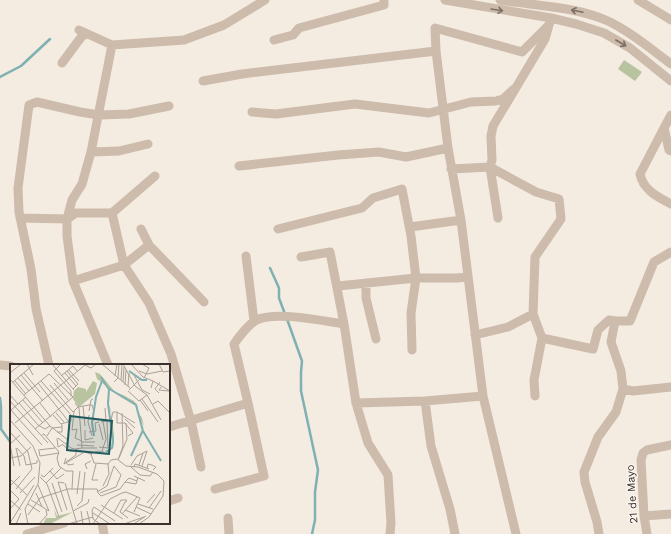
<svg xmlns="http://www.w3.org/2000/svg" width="671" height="534" font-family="'Work Sans',sans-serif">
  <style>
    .green { fill: #b8c4a0 }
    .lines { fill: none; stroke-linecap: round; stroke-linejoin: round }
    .stream { stroke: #7fb0b2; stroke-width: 2.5 }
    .street { stroke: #cdbbac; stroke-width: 9 }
    .oneway { stroke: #7d6f65 }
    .labels { text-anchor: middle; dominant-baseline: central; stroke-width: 3; stroke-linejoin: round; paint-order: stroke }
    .street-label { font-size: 11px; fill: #3b302b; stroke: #fbf5ee }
    .inset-river { fill: none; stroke: #7fb0b2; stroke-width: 2 }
    .inset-road { fill: none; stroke: #aaa098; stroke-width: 1 }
    .view { fill: #1f5a5e; fill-opacity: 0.15; stroke: #1f5a5e; stroke-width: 2 }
    .inset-edge { fill: none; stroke: #3b302b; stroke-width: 2 }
  </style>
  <rect width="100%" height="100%" fill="#f4ebe1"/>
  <path class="green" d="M624,60L642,72L635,81L618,69Z"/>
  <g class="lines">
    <path class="stream" d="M0,77L21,66L50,39
      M270,268L279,288V298L285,314
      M287,319L302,361L301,372V391L318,470L315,492V520L312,534
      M0,398L1,407V429L11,443"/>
    <path class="street" d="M445,0L551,18L576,24L604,33L630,48L671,81
      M500,0C536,6 574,6 608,21C631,32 651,49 671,64
      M638,0L671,20
      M79,30L112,45L184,40L224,25L265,0
      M274,40L293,35L299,28L384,5V0
      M62,63L82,36L87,34
      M203,81L242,74L436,51
      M252,112L276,114L355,104L429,113L471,102L496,101L503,99L514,89
      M671,115L664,128L669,150L671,151
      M664,128L640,174C643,190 658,197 671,204
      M91,152L119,151L148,144
      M239,166L338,155L379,152L406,157L448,148
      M451,169L490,167L536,192L559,199L561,219L535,257L533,314L542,338L593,349L598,330L609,320L615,321L611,342L621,371L623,389L616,412L598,437L584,472L585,482L597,522L599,534
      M112,213L124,265L149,303L171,354L191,421L201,467
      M20,218L67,219L76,213H112L155,176
      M498,218L490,167L492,160L491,136L493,126L545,39L549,25
      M410,227L461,220
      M141,229L149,245
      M278,229L362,208L373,198L402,189L411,236L416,278L411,313L412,350
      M246,256L254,321
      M301,257L330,252L344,324L356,403L368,443L388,475L391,523L390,534
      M73,281L124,265L149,245L204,302
      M366,283V298L376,339
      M338,286L416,278H457L468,277
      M615,321H630L654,262L671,252
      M475,335L508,327L533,314
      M0,365L11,366
      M49,365L36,309L31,269L19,212L18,188L29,105L37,102L80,112L99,115L129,114L169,106
      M108,365L73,281L67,236V219L72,200L82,184L91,152L112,45
      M623,389L633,391L671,387
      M535,396L534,380L542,338
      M425,401L431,446L450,509L455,534
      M356,403L425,401L483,396
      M169,427L248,403
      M215,489L264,476L248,403L234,344C239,337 248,325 255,321C272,310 324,321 344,324
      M169,501L178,498
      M644,516L671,514
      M228,518L229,534
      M102,523L104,534
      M27,534L64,523
      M516,534L483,396L461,220L448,148L436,51L435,28L522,52L549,25L551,18
      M647,534L644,516L641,460L643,453L647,450L671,445"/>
  </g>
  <defs><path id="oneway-shaft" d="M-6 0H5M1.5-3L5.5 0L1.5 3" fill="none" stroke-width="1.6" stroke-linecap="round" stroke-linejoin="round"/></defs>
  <g class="oneway">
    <use href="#oneway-shaft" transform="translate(497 10) rotate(9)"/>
    <use href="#oneway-shaft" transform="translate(577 11) rotate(-168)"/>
    <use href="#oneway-shaft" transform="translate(621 43) rotate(30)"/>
  </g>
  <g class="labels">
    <g class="street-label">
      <text transform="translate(632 494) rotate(-94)">21 de Mayo</text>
    </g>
  </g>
  <g transform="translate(10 364)">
    <rect width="160" height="160" fill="#f4ebe1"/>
    <path d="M85,8L90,10L105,28L113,31L124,37L127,41L128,48L132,54L134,62L129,79L121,94L129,79L134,62L129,52L127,46V41L100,25L98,37L101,47L104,71V80L103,84L101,48L97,38L100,25L87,15ZM83,17L87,19L85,30L69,43L63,35L64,27L68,23L76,25V28ZM44,145L47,152L63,148L40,160H33L36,154H46Z" fill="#b8c4a0"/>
    <path class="inset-river" d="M119,7L132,16H137M91,13L98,24L126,41L133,67L151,97M84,72L82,59L86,33L92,17M96,88L102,84L103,76L98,40L99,25M121,92L133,66"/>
    <path class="inset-road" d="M17,0L23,11M42,0L64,26M51,0L44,7L61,27V32M92,0L120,24M113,0L125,22L137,31L151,56M121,0L133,13L143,17L141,24M132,0L139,4L134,14M149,0L153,8L160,7M59,6L69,17M57,7L68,20L63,25M129,7L137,10L152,7M0,9L11,0M14,9L30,28M55,9L66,22M11,11L33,37M124,11L132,26L140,30M51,12L63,2L67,7M105,12L107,0M8,14L19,27M0,15L40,62L58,76L56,80M111,16L112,0M5,17L16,30M31,17L61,51V57L51,60M143,17L160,27M3,18L24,0M104,18L108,14L109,0M113,18L114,3M28,19L59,58M44,19L59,37M40,21L63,48L68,43L79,41H82L84,48M115,21L116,6M118,22L119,9M151,23L149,26L159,27M119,26L130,15M118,27L129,37L137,31M149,29L145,25L150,18M0,31L8,40M14,31L39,10L63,33L25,65M132,35L148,58M13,36L33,59M130,36L138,47M0,37L38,79M9,39L28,61L35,65L40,62M30,39L41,53M143,40L148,37L160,49M73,42L75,62M95,44L96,57M0,45L32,81M1,46L16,33M64,47L62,66L67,65L65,74L72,77M79,47L81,36L83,35M107,48V59H115L123,69L118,72M46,49L54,58M43,51L52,61V68H47M79,51L78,58L82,72M115,55L125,64M0,56L23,82L30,99L28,120L15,145L18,160M91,58L101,56L103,48H107L125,59M5,59L75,1L81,4L86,0M89,60L93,76M75,66V76L83,74M0,68L18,88L22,105L6,125M79,68L86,67L85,59L89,58M32,71L34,70L49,88L47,94L49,102L56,107H63L62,125M37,72L42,64L52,63M47,74L48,83L52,81M48,74L61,84L81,90L84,99L98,100M72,78H85M0,80L4,102M0,80L10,71M52,80L60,87H66V91L56,98L58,101L64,100M67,81L84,82M89,83L98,84L97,57M6,84L10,102M7,84L14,92L16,101L27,99V96M72,84H87M65,85L72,84L69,44L65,39M28,86L45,84M29,87L30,92L49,89M92,87L96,75L93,57M80,90L88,87L94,88M0,94L11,92L21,83M56,94L54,100L73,89M109,94L117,75L116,59M108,96L113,82L112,49M86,100L82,116H88M98,100L101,96L107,95L116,102L128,103L147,110L154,117L153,132L139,153L129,160M121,101L127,92L137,87M129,101L133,89M132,102L137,87M121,103L130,111L140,112L143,108M124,103L125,100L139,105M137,104L138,100L142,101L146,103L143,106M77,105L75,100L81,97M40,107L47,115L54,110M31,111L34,113L43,104M124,112L135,117M30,113L37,120L49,153M0,115L17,131M115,118L119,114L127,117M36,119L51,104M42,119L52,148M54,119L48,118L57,146M55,119L67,160M28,121L39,147M0,122L10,112M93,122L99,110L98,100M0,126L9,135L0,145M87,128L97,122L104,102L111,111L106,123M10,129L25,113M26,129L32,143M88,129L91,132L110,125L115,118L126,120L128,113M90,129L106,123M67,130L70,107M0,136L11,146M21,136L39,147M117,137L115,138L110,148L118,154M137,139L145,130M18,140L30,148M128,140L143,145M91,141L113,155M67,142L72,137L75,108M126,143L141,150M139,144L151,127M115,146L130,152M63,147L78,139L79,135M71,147L73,160M77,147L80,160M83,149L100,160M104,149L111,136H117M112,150L127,133M18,151L30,134L58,125H87L88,129M0,159L24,121M125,159L136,152M6,160L11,149M29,160L37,151L36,146M58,160L83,153M83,160L100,135L112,129L116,128L130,134L124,148M90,160L83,155L82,146L84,143L105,157M114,160L134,153"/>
    <path class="view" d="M60,52L102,57L99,90L57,86Z"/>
    <rect width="160" height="160" class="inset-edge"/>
  </g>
</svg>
